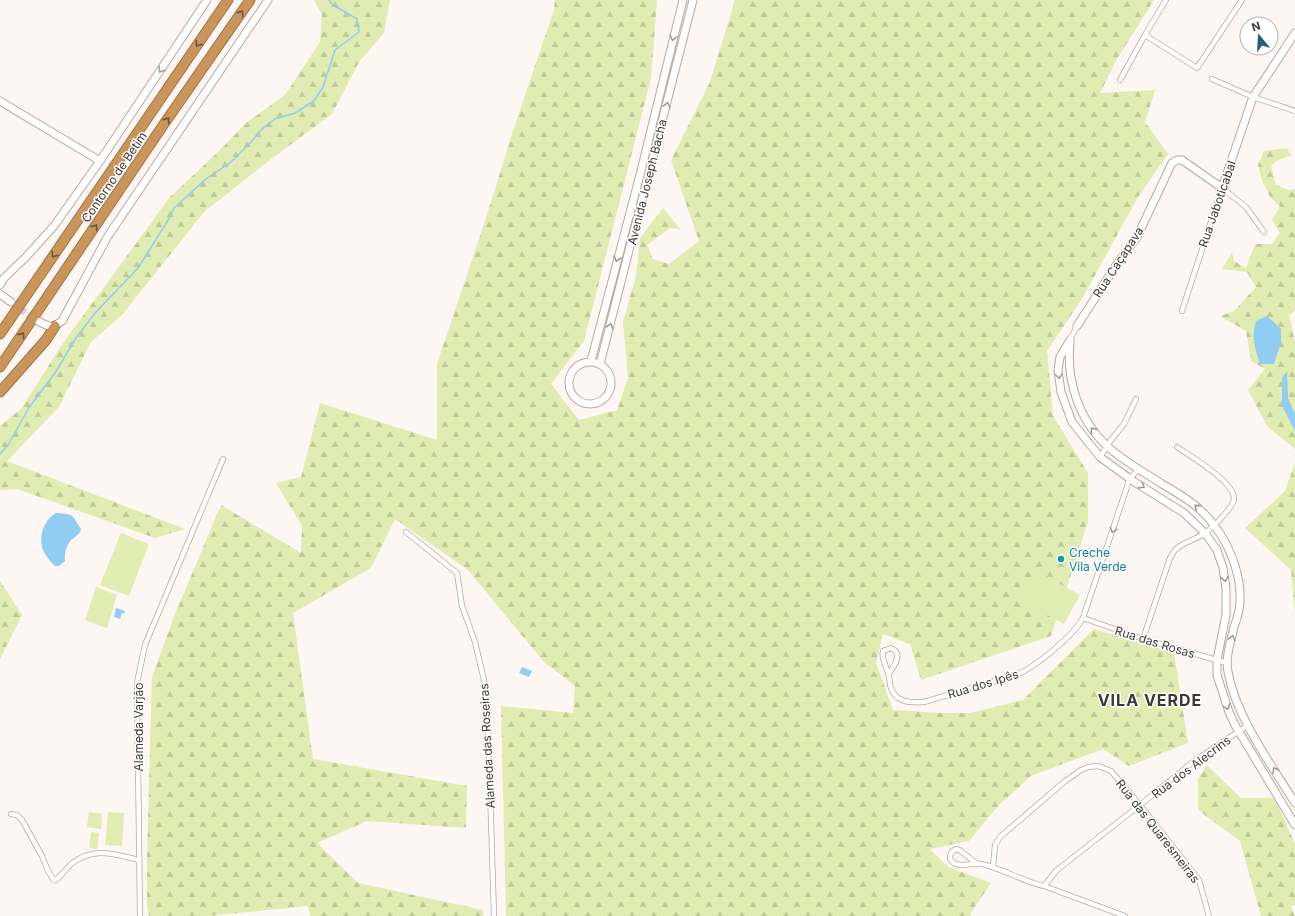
<svg xmlns="http://www.w3.org/2000/svg" width="1295" height="916" font-family="Inter,sans-serif">
  <style>
    .forest { fill: url(#forest-firs) }
    .garden { fill: #e0ecb2 }
    .water { fill: #8fcdf3 }
    .lines { fill: none; stroke-linecap: round; stroke-linejoin: round }
    .stream { stroke: #8fcdf3; stroke-width: 1.5 }
    .secondary-tunnel { stroke: #d7d0cc; stroke-width: 7; stroke-dasharray: 7 3.5; stroke-linecap: butt }
    .street-casing { stroke: #b9a9a0; stroke-width: 6 }
    .secondary-casing { stroke: #b9a9a0; stroke-width: 9 }
    .highway-casing { stroke: #9a744c; stroke-width: 11 }
    .street { stroke: #fff; stroke-width: 4.5 }
    .secondary { stroke: #fff; stroke-width: 7 }
    .highway { stroke: #cb9559; stroke-width: 9 }
    .oneway { stroke: #68543f }
    .oneway2 { stroke: #9e9c9a }
    .culture-dot { fill: #0f9aa8; stroke: #fff; stroke-width: 1.5 }
    .labels { text-anchor: middle; dominant-baseline: central; stroke-width: 3; stroke-linejoin: round; paint-order: stroke }
    .street-label { font-size: 12px; fill: #3e3834; stroke: #fff }
    .culture-label { font-size: 12px; fill: #0d838f; stroke: #fff; text-anchor: start }
    .district-label { font-size: 16px; font-weight: bold; letter-spacing: 1px; fill: #3e3834; stroke: #fff }
  </style>
  <defs>
    <pattern id="forest-firs" width="22" height="20" patternUnits="userSpaceOnUse"><rect width="22" height="20" fill="#e0ecb2"/><path d="M5 1l3.5 6h-7zM16 11l3.5 6h-7z" fill="#c1cb9a"/></pattern>
  </defs>
  <rect width="100%" height="100%" fill="#fdf6f2"/>
  <path class="forest" d="M314,0H390L384,33L359,62L332,114L271,159L204,212L122,315L91,342L59,407L7,461L185,529L155,538L17,489L0,490V426L21,409L63,343L170,197L219,151L246,123L285,95L320,42L322,15Z
    M555,0H657L651,78L584,341L551,384L579,420L617,410L628,378L623,322L636,276L640,238L663,208L681,230L670,228L647,245L653,259L669,264L699,241L671,160L710,82L735,0H1154L1117,59L1100,93L1155,90L1145,122L1168,154L1138,197L1083,297L1047,351L1053,416L1088,473V522L1051,636L921,680L910,644L883,634L876,663L893,710L943,713H970L1023,700L1094,629L1174,653L1188,743L1129,766L1103,749L1031,776L997,807L969,841L930,849L948,867L991,883L970,914L971,916H506L501,706L573,713L575,686L543,661L468,570L395,519L371,568L293,613L313,759L467,786L466,828L367,821L317,843L358,883L483,910V916H310L308,906L209,916H149L147,906V859L152,677L173,619L221,505L301,553L302,526L276,483L301,477L320,403L437,440V364L486,218L514,128L554,10Z
    M1287,148L1291,155L1278,160L1271,166L1276,185L1288,190L1295,189V310L1289,315L1295,342V449L1267,426L1248,390L1265,369L1251,361L1246,331L1220,316L1234,311L1256,287L1247,272L1222,269L1232,252L1234,261L1246,268L1255,244H1272L1280,233L1272,220L1280,206L1270,197L1262,180L1258,165L1264,151Z
    M1295,463V614L1291,570L1245,528L1285,491Z
    M0,581L22,615L0,659Z
    M1207,765L1241,798H1275L1295,844V905L1291,906L1295,916H1261L1240,841L1198,810V779Z"/>
  <path class="garden" d="M121,533L149,544L129,596L100,585Z
    M1036,571L1080,595L1064,624L1020,600Z
    M96,587L117,595L107,628L85,620Z
    M89,812L102,814L101,829L87,827Z
    M108,812L124,813L122,846L105,845Z
    M91,832L99,833L97,849L89,848Z"/>
  <path class="water" d="M1267,316L1281,329V343L1274,364H1260C1255,348 1251,338 1256,321Z
    M1287,371L1288,398L1295,414V431L1282,406V378Z
    M56,513C76,514 72,516 81,529C80,534 78,534 75,537C67,542 64,552 65,561L59,566H55C50,561 44,554 42,547C39,534 45,519 56,513Z
    M116,608L125,611L124,614L122,613L120,619L114,617Z
    M522,667L532,671L529,677L519,673Z"/>
  <g class="lines">
    <path class="stream" d="M0,454L8,445L30,406L55,373L76,338L95,313L138,268L167,222L174,208L206,179L231,162L251,142L263,128L275,119L295,113L314,101L323,87L335,50L359,32L357,19L333,5L329,0"/>
    <path class="secondary-tunnel" d="M11,302L37,321"/>
    <defs>
      <path id="street" d="M1145,35L1197,68L1242,0
        M1212,79L1253,97L1295,111
        M1120,80L1145,35L1166,0
        M1182,311L1222,188L1246,207L1264,232
        M1070,340L1077,326
        M1100,457L1111,440L1124,424L1136,399
        M406,532L457,573L462,606L475,642L487,693L494,916
        M1083,618L1143,639L1227,663
        M1143,639L1170,558C1172,555 1173,552 1175,550C1181,543 1197,539 1205,533C1212,528 1233,508 1234,499C1235,482 1190,456 1177,447
        M889,674C894,665 904,654 891,648L883,651C881,659 886,665 888,673C890,678 889,683 891,688C896,703 912,703 924,702L1016,675C1037,666 1072,637 1083,618L1130,478L1139,469
        M11,814L17,815L22,820L42,856L48,871L53,879L56,880C62,875 66,869 71,864C94,846 114,854 139,860
        M976,863L961,851L957,849C950,851 947,859 954,863C961,868 973,862 982,864C1003,869 1022,881 1044,886L1125,916
        M993,867L995,845L1000,837L1064,782L1081,770L1088,767L1098,766L1111,771L1140,805L1199,880L1209,916
        M1044,886L1057,870L1140,805L1193,762L1248,725
        M140,916L137,683L145,645L223,459"/>
      <path id="secondary" d="M0,101L100,161
        M0,285L4,278L25,258L54,226L100,161L207,0
        M0,294L11,302
        M38,321C49,327 51,329 62,321L108,236L268,0
        M1077,326L1117,264L1137,237L1172,163L1177,160H1182L1222,188L1253,97L1295,33
        M1070,340L1060,357L1058,370L1061,392L1072,422L1100,457L1133,481L1184,513L1205,533L1217,550L1223,568L1226,588V615L1217,660V675L1229,712L1235,725L1295,825
        M1070,342C1066,381 1079,420 1107,446C1123,461 1144,472 1162,484C1181,495 1200,506 1214,525C1231,547 1244,581 1239,610C1238,616 1236,622 1234,627C1231,641 1225,657 1228,672C1236,717 1271,764 1295,803
        M591,361L641,171L683,0
        M569 383a21 21 0 1 1 42 0a21 21 0 1 1-42 0Z
        M600,364L693,0"/>
      <path id="highway" d="M0,334L228,0
        M0,367L164,124L250,0
        M0,392L46,340L55,326"/>
    </defs>
    <use href="#street" class="street-casing"/>
    <use href="#secondary" class="secondary-casing"/>
    <use href="#highway" class="highway-casing"/>
    <use href="#street" class="street"/>
    <use href="#secondary" class="secondary"/>
    <use href="#highway" class="highway"/>
  </g>
  <defs><path id="oneway-chevron" d="M-2-3.5L2.5 0L-2 3.5" fill="none" stroke-width="1.6" stroke-linecap="round" stroke-linejoin="round"/></defs>
  <g class="oneway">
    <use href="#oneway-chevron" transform="translate(241 13) rotate(-55)"/>
    <use href="#oneway-chevron" transform="translate(198 44) rotate(124)"/>
    <use href="#oneway-chevron" transform="translate(167 120) rotate(-55)"/>
    <use href="#oneway-chevron" transform="translate(95 227) rotate(-56)"/>
    <use href="#oneway-chevron" transform="translate(54 255) rotate(124)"/>
    <use href="#oneway-chevron" transform="translate(22 335) rotate(-55)"/>
  </g>
  <g class="oneway2">
    <use href="#oneway-chevron" transform="translate(673 38) rotate(104)"/>
    <use href="#oneway-chevron" transform="translate(161 70) rotate(123)"/>
    <use href="#oneway-chevron" transform="translate(667 105) rotate(-76)"/>
    <use href="#oneway-chevron" transform="translate(617 259) rotate(105)"/>
    <use href="#oneway-chevron" transform="translate(610 326) rotate(-75)"/>
    <use href="#oneway-chevron" transform="translate(1059 376) rotate(82)"/>
    <use href="#oneway-chevron" transform="translate(1093 430) rotate(-129)"/>
    <use href="#oneway-chevron" transform="translate(1142 486) rotate(32)"/>
    <use href="#oneway-chevron" transform="translate(1197 507) rotate(-139)"/>
    <use href="#oneway-chevron" transform="translate(1113 530) rotate(109)"/>
    <use href="#oneway-chevron" transform="translate(1225 579) rotate(81)"/>
    <use href="#oneway-chevron" transform="translate(1232 638) rotate(-76)"/>
    <use href="#oneway-chevron" transform="translate(1227 707) rotate(70)"/>
    <use href="#oneway-chevron" transform="translate(1275 770) rotate(-121)"/>
  </g>
  <circle class="culture-dot" cx="1061" cy="559" r="4"/>
  <g class="labels">
    <g class="street-label">
      <text transform="translate(114 177) rotate(-56)">Contorno de Betim</text>
      <text transform="translate(647 182) rotate(-76)">Avenida Joseph Bacha</text>
      <text transform="translate(1217 204) rotate(-71)">Rua Jaboticabal</text>
      <text transform="translate(1118 262) rotate(-57)">Rua Caçapava</text>
      <text transform="translate(1155 642) rotate(17)">Rua das Rosas</text>
      <text transform="translate(983 684) rotate(-17)">Rua dos Ipês</text>
      <text transform="translate(138 727) rotate(-90)">Alameda Varjão</text>
      <text transform="translate(487 746) rotate(-93)">Alameda das Roseiras</text>
      <text transform="translate(1191 767) rotate(-37)">Rua dos Alecrins</text>
      <text transform="translate(1158 831) rotate(52)">Rua das Quaresmeiras</text>
    </g>
    <g class="culture-label">
      <text x="1069" y="552">Creche<tspan x="1069" dy="14">Vila Verde</tspan></text>
    </g>
    <g class="district-label">
      <text x="1150" y="700">VILA VERDE</text>
    </g>
  </g>
  <g transform="translate(1259 36) rotate(342)"><circle r="19" fill="#ffffff" stroke="#b2afae"/>
  <path d="M0-3L7 15L0 10L-7 15Z" fill="#255e77"/>
  <text y="-6" font-size="11" font-weight="bold" text-anchor="middle" fill="#3e3834">N</text>
  </g>
</svg>
